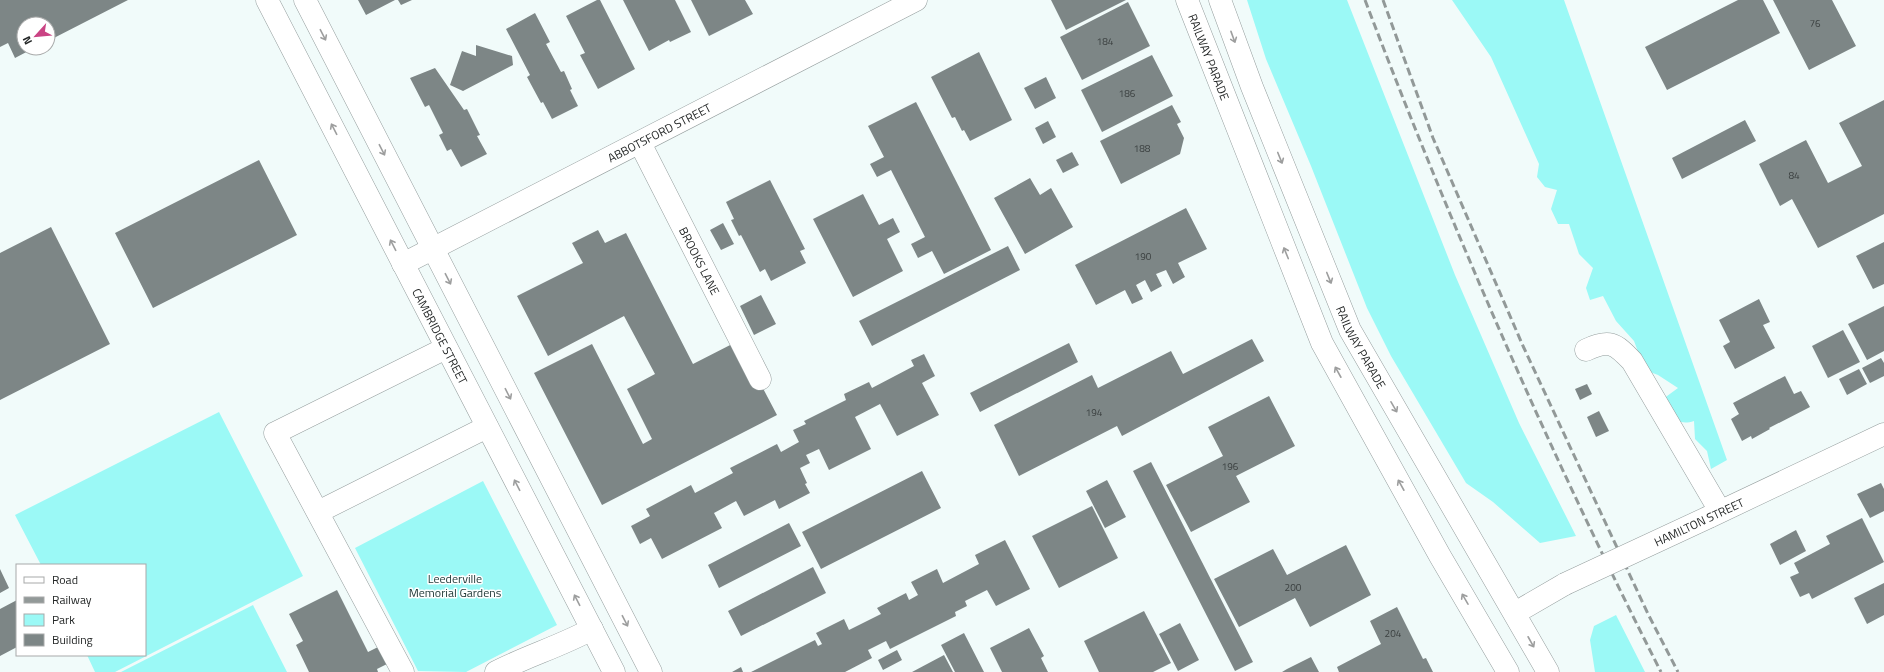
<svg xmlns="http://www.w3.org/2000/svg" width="1884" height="672" font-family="'Titillium Web',sans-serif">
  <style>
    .green { fill: #9bf9f6 }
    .building { fill: #7d8686 }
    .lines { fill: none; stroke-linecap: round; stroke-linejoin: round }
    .minor-casing { stroke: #959e9e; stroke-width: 23 }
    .major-casing { stroke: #959e9e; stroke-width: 23 }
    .minor { stroke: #fff; stroke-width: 22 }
    .major { stroke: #fff; stroke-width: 22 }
    .rail { stroke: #929998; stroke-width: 3; stroke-dasharray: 8 4; stroke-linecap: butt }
    .minor-bridge-casing { stroke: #959e9e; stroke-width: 23; stroke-linecap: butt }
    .minor-bridge { stroke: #fff; stroke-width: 22 }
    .oneway { stroke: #9d9e9e }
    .labels { text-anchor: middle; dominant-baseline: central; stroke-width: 3; stroke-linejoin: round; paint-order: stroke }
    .number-label { font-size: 10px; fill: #3b4040 }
    .street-label { font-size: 12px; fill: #252828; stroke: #fff }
    .park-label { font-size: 12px; fill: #203a39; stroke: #fff }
  </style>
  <rect width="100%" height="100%" fill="#f1fbfa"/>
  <path class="green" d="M1247,0H1347L1455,275L1519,423L1576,536L1540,543L1493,502L1466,483L1391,356L1367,308L1311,166L1266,59Z
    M1452,0H1564L1727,460L1711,469L1707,451L1695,439L1694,421C1675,427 1672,414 1663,399L1678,388L1658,375L1645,370L1634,341L1616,321L1603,296L1590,300L1586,288L1593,268L1579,254L1569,224H1558L1551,209L1557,190L1545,187L1537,177L1539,164L1491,57Z
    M219,412L303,576L115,672H95L87,655H145V565H41L15,515Z
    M483,481L557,625L466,672L418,671L355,548Z
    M253,605L287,672H121Z
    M1616,615L1645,672H1595L1590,640L1594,626Z"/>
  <path class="building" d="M0,0H128L48,41V24H24V48H34L15,58L8,43L0,47Z
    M358,0H395L366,15Z
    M398,0H412L401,5Z
    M597,0H600L635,69L598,89L580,55L585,53L566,16Z
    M623,0H675L691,32L670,42L669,40L649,51Z
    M691,0H745L753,14L709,36Z
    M1051,0H1126L1066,30Z
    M1738,0H1763L1780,33L1667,90L1645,47Z
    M1773,0H1832L1856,46L1809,70Z
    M1128,2L1150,46L1082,80L1060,37Z
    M535,13L550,42L546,44L561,72L564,71L572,89L570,90L578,106L552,119L543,102L541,103L527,77L530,75L506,29Z
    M476,45L512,56L513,65L463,91L450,85L462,51L476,56Z
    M979,52L1012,120L970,141L964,130L962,131L955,117L952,118L931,77Z
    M1152,55L1173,96L1102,132L1081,90Z
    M435,68L464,110L467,109L480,135L477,136L487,154L461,167L451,149L447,151L439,135L443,133L429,105L425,107L410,78Z
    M1046,77L1056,98L1035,109L1024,88Z
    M1884,100V214L1818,248L1792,199L1780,206L1759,164L1806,140L1828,183L1862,166L1839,123Z
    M916,102L991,250L944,274L932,251L918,258L911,244L925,237L891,170L877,177L870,164L884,157L868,126Z
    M1172,105L1181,122L1177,124L1184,138L1180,154L1121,184L1100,141Z
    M1745,120L1756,141L1682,179L1672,158Z
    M1048,121L1056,137L1043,144L1035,128Z
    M1072,152L1079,165L1063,173L1056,160Z
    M259,160L297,235L153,308L115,233Z
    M1030,178L1040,195L1051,188L1073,227L1025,254L994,198Z
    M770,180L805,249L800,251L806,263L771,281L765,269L760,272L741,235L739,236L731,220L734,219L726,202Z
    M863,194L879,225L893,218L900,232L887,239L903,271L853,297L813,219Z
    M1186,208L1207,249L1178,263L1185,277L1173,284L1166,270L1156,274L1162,286L1151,292L1145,280L1136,285L1143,299L1132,304L1125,290L1096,305L1075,265Z
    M723,223L734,244L721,250L710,230Z
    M51,227L110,344L0,400V253Z
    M598,230L605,243L626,233L693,364L738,341L777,415L602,505L534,373L592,344L643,444L652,439L627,389L655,374L624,316L548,356L517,296L583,263L572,243Z
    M1884,242V284L1873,289L1856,256Z
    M1008,246L1020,270L872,346L859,321Z
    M761,295L776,324L754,335L740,306Z
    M1759,299L1770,322L1763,325L1775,348L1735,369L1723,346L1730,342L1719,320Z
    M1884,306V351L1867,360L1848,324Z
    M1843,330L1860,362L1828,378L1812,346Z
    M1252,339L1264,361L1122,436L1117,426L1019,476L994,425L1092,375L1098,388L1171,351L1183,374Z
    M1069,343L1078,362L980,412L970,393Z
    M924,354L935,376L922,383L939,415L897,436L880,404L855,417L871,449L829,470L819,449L806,455L810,463L800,468L807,483L805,484L810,493L779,509L775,500L744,516L736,501L714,513L722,528L662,559L651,538L640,544L631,526L650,516L646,509L691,485L695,493L733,473L730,468L777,444L781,452L799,442L793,430L806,424L804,421L846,400L844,394L869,382L872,388L914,366L911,360Z
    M1881,358L1884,363V376L1870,383L1862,368Z
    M1859,369L1867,384L1847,395L1839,379Z
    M1785,376L1794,394L1801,391L1810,407L1769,428L1770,429L1752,439L1751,436L1742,441L1731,419L1739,414L1733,403Z
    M1587,384L1592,394L1580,400L1575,389Z
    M1269,396L1295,446L1236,476L1250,502L1191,532L1166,485L1223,456L1208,427Z
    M1599,411L1609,431L1596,437L1587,417Z
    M1151,462L1253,662L1235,671L1133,471Z
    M922,471L941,508L821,569L802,532Z
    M1107,480L1126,517L1105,528L1086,491Z
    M1881,483L1884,489V511L1870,518L1857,494Z
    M1092,506L1118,558L1059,588L1032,536Z
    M1862,518L1884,562L1812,599L1809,593L1800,597L1790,577L1799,573L1794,563L1830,544L1826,536Z
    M789,523L801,546L719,588L708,565Z
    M1796,530L1806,551L1780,565L1770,544Z
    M1005,540L1030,589L996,606L987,590L965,601L967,606L955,612L956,616L890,649L886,641L868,650L872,658L845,672H751L815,640L818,646L822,644L816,633L844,619L849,630L881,614L877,608L906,593L909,600L918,595L911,582L937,569L943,583L979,564L975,555Z
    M1346,545L1371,595L1310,627L1295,598L1239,627L1214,579L1273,549L1287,575Z
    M813,567L826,593L741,636L728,611Z
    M0,569L9,588L0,593Z
    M1884,583V615L1867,624L1854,598Z
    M337,590L368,652L378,647L387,664L377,669L378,672H309L296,645L303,641L289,614Z
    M17,600V647L0,656V609Z
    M1397,607L1423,659L1426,658L1433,672H1339L1337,667L1381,644L1370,621Z
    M1144,611L1171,663L1153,672H1099L1084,641Z
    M1180,623L1199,660L1178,671L1159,634Z
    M1029,628L1044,656L1041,658L1048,672H1002L990,648Z
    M964,633L984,672H955L941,645Z
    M897,650L902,660L883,670L878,660Z
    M944,655L953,672H912Z
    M1311,657L1319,672H1282L1287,669Z
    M741,667L743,672H732Z"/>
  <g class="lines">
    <defs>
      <g id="minor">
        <path id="s1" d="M640,143L760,379"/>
        <path id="s2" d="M403,264L916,0"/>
        <path d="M1586,350C1609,339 1615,343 1632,361L1720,511"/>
        <path d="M318,512L487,427"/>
        <path d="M1709,517L1884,434"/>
        <path d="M1515,613L1565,584"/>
        <path d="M403,672L275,433L446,348"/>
        <path d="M496,672C527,656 561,646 592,629"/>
      </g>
      <g id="major">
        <path id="s3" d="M267,0L614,672"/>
        <path d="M305,0L651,672"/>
        <path id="s4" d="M1187,0L1322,343L1440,556L1508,672"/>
        <path id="s5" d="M1220,0L1252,87L1350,330L1548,672"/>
      </g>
    </defs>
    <use href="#minor" class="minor-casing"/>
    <use href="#major" class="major-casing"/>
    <use href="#minor" class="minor"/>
    <use href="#major" class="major"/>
    <path class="rail" d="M1365,0C1452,229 1550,454 1661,672
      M1383,0L1433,138L1523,346L1648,614L1678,672"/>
    <defs>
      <path id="minor-bridge" d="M1565,584L1709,517"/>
    </defs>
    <use href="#minor-bridge" class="minor-bridge-casing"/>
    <use href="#minor-bridge" class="minor-bridge"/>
  </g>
  <defs><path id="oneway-shaft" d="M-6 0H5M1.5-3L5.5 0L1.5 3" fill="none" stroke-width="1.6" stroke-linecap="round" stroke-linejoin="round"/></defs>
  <g class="oneway">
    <use href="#oneway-shaft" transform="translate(323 35) rotate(63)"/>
    <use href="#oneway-shaft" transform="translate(1233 37) rotate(70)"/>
    <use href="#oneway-shaft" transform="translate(334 129) rotate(-117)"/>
    <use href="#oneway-shaft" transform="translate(382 150) rotate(63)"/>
    <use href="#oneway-shaft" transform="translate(1280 158) rotate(68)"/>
    <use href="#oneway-shaft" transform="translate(393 245) rotate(-117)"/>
    <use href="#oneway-shaft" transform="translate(1286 253) rotate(-112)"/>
    <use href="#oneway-shaft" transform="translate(1329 278) rotate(68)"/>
    <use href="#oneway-shaft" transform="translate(448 279) rotate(63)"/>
    <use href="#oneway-shaft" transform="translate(1338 372) rotate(-119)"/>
    <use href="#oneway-shaft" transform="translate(508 394) rotate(63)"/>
    <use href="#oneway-shaft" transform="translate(1394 407) rotate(60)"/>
    <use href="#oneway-shaft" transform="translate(517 485) rotate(-117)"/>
    <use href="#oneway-shaft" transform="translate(1401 485) rotate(-119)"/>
    <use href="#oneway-shaft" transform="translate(1465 599) rotate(-120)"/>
    <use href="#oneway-shaft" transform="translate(577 600) rotate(-117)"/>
    <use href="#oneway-shaft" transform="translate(625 621) rotate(63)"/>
    <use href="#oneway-shaft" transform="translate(1531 642) rotate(61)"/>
  </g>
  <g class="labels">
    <g class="number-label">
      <text x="1815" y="23">76</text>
      <text x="1105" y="41">184</text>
      <text x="1127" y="93">186</text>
      <text x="1142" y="148">188</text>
      <text x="1794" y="175">84</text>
      <text x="1143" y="256">190</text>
      <text x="1094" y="412">194</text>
      <text x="1230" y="466">196</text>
      <text x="1293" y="587">200</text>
      <text x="1393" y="633">204</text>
    </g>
    <g class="street-label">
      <text stroke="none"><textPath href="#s4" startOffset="61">RAILWAY PARADE</textPath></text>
      <text stroke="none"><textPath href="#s2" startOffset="288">ABBOTSFORD STREET</textPath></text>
      <text stroke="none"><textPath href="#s1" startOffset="132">BROOKS LANE</textPath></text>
      <text stroke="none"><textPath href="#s3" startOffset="378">CAMBRIDGE STREET</textPath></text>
      <text stroke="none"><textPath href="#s5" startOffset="375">RAILWAY PARADE</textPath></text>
      <text transform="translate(1699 522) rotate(-25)">HAMILTON STREET</text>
    </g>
    <g class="park-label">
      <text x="455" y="578">Leederville<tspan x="455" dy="14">Memorial Gardens</tspan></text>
    </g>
  </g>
  <rect x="16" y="564" width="130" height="92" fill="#ffffff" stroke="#a8a9a9"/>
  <rect x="24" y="577" width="20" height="6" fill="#ffffff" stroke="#a8a9a9"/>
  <text x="52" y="584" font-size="12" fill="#252828">Road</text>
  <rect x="24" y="597" width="20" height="6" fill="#929998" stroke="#a8a9a9"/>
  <text x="52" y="604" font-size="12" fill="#252828">Railway</text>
  <rect x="24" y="614" width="20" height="12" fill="#9bf9f6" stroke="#a8a9a9"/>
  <text x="52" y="624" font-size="12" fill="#252828">Park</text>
  <rect x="24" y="634" width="20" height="12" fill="#7d8686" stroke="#a8a9a9"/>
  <text x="52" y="644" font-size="12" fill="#252828">Building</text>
  <g transform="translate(36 36) rotate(243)"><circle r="19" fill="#ffffff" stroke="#a8a9a9"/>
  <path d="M0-3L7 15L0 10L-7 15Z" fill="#ca4384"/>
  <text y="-6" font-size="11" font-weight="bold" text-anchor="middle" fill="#252828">N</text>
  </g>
</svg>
